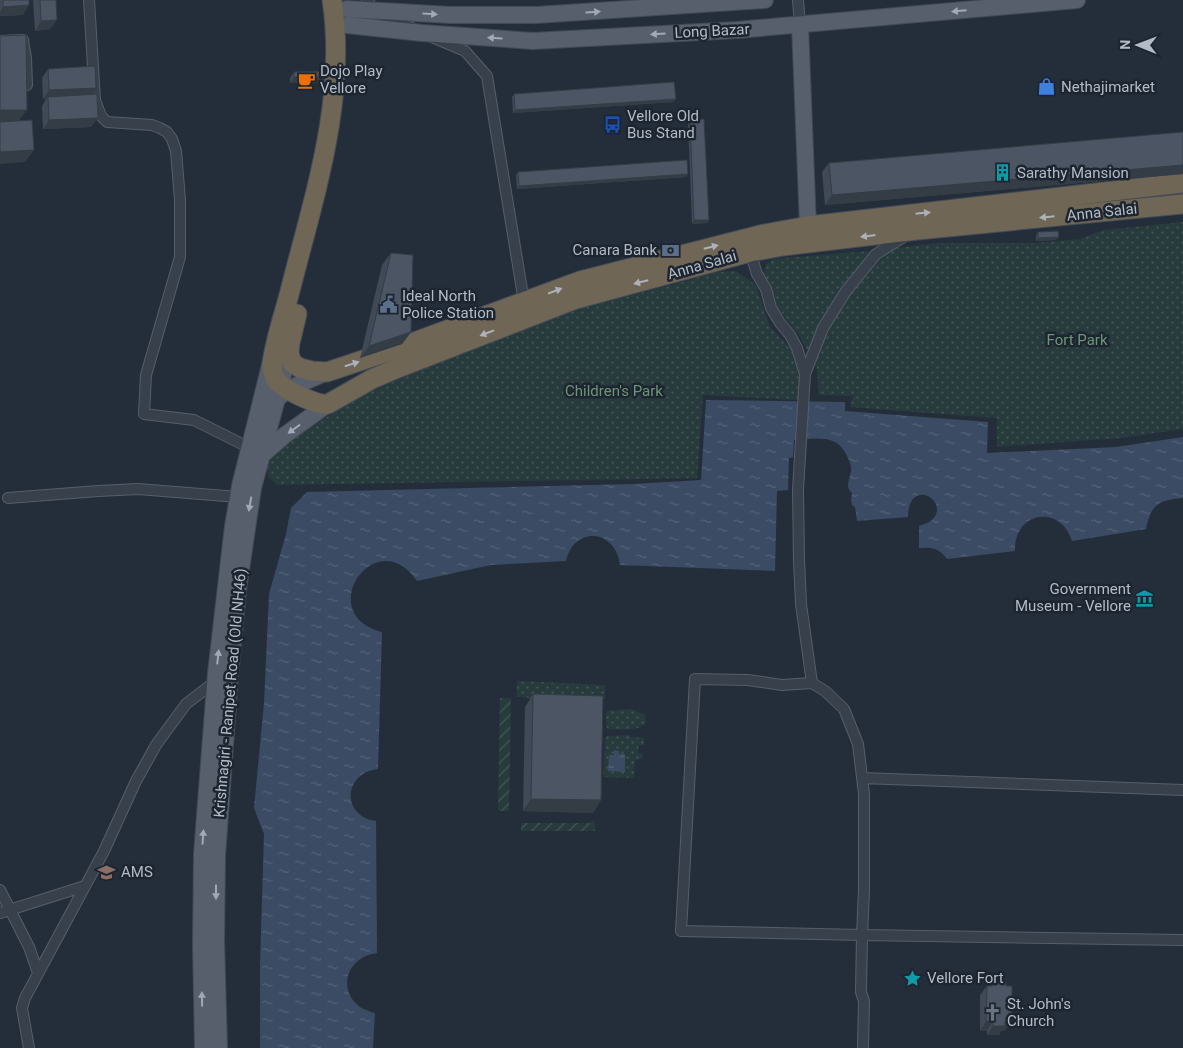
<svg xmlns="http://www.w3.org/2000/svg" width="1183" height="1048" font-family="Roboto,sans-serif">
  <style>
    .grass { fill: url(#grass-dots) }
    .garden { fill: url(#garden-furrows) }
    .water { fill: url(#water-ripples) }
    .lines { fill: none; stroke-linecap: round; stroke-linejoin: round }
    .street-casing { stroke: #565e69; stroke-width: 12 }
    .primary-casing { stroke: #414954; stroke-width: 18 }
    .highway-casing { stroke: #434b56; stroke-width: 21 }
    .street { stroke: #38404b; stroke-width: 10 }
    .primary { stroke: #565f6b; stroke-width: 16 }
    .highway { stroke: #706655; stroke-width: 19 }
    .wall { fill: #404955 }
    .shaded-wall { fill: #343c45 }
    .building { fill: #4b5563; stroke: #343c45 }
    .oneway { fill: #a0a9b4 }
    .oneway2 { fill: #acb2bb }
    .labels { text-anchor: middle; dominant-baseline: central; stroke-width: 5; stroke-linejoin: round; paint-order: stroke }
    .street-label { font-size: 15px; fill: #b3bbc6; stroke: #1d2530 }
    .poi-label { font-size: 15px; fill: #b3bbc6; stroke: #1d2530; text-anchor: start }
    .park-label { font-size: 15px; fill: #6c9675; stroke: #1d2530 }
  </style>
  <defs>
    <pattern id="grass-dots" width="8" height="8" patternUnits="userSpaceOnUse" patternTransform="scale(1.25)"><rect width="8" height="8" fill="#273b3d"/><path d="M2 2h.1M6 6h.1" fill="none" stroke="#445558" stroke-width="1.8" stroke-linecap="round"/></pattern>
    <pattern id="garden-furrows" width="10" height="10" patternUnits="userSpaceOnUse" patternTransform="scale(1.25)"><rect width="10" height="10" fill="#273b3d"/><path d="M-1 1l2-2M0 10L10 0M9 11l2-2" fill="none" stroke="#445558"/></pattern>
    <pattern id="water-ripples" width="26" height="14" patternUnits="userSpaceOnUse" patternTransform="scale(1.25)"><rect width="26" height="14" fill="#3b4b63"/><path d="M2 4q2-2 4 0t4 0M15 11q2-2 4 0t4 0" fill="none" stroke="#556378"/></pattern>
  </defs>
  <rect width="100%" height="100%" fill="#242e3b"/>
  <path class="grass" d="M1183,222V429L1120,438L997,447V418L850,407L853,396L819,395L817,368L799,335L783,315L776,304L772,288L766,283L763,274L766,264L773,259L868,251L939,243H1035L1080,239L1104,230Z
    M736,271L756,285L770,327L791,349L801,374L800,400L703,395L697,478L277,485L268,476L267,467L271,453L318,422L366,394L453,354L578,309L690,280L712,272Z
    M517,681L605,685V699L541,698L532,700L526,697H517Z
    M631,709C637,710 639,714 645,714L646,723C637,732 621,729 608,729L606,726V711Z
    M630,735V737L644,738V745H639L638,753L643,754L642,759L635,760L634,778L603,777L605,738L607,736Z"/>
  <path class="garden" d="M500,698H511L509,811H498Z
    M595,820V831H521V823H590Z"/>
  <path class="water" d="M706,400L845,402V411L988,422L987,453L1116,447L1183,437V498C1159,500 1151,504 1146,529L1072,541C1060,503 1013,512 1015,551L947,559C939,548 932,547 919,548V526C924,524 929,523 933,519C947,504 921,484 911,502C909,506 908,512 908,517L857,521L855,507L852,505L851,500L852,493C844,486 850,480 851,471C852,465 848,458 845,452C835,434 812,439 794,440L793,457L789,458L788,490L777,491L775,571L620,565C616,529 574,525 566,561L491,565L417,581C376,521 312,614 382,632L378,769C343,773 341,816 376,821L377,953C338,959 337,1005 375,1013L373,1048H260V964L264,834L254,808L264,703L269,594L286,534L291,508L307,492L633,484L701,480Z
    M614,750L619,751V754H625V772L608,771L609,755H614Z"/>
  <g class="lines">
    <defs>
      <path id="street" d="M89,0L95,100L101,116L107,122L152,125L160,128L167,132L172,139L176,151L180,200V257L146,375L144,414L194,420L250,448
        M367,0L376,12L412,28
        M798,0L800,25
        M434,38L465,51L487,76L524,302
        M0,41L23,40L26,58L27,85
        M750,252L757,274L766,289L771,308L780,323L790,335L797,348L805,374
        M8,498L98,491L138,489L238,497
        M812,683L825,691L844,709L858,744L864,794V890L862,935L681,931L695,679L748,680L782,685L812,683L801,604L799,560L798,490L805,374L823,328L846,291L876,254L907,235
        M862,778L1183,790
        M0,890L29,947L38,973
        M0,913L85,886
        M29,1048L22,1008L25,998L104,851L136,781L156,745L186,704L216,681
        M863,1048L864,1001L861,992L862,935L1183,940"/>
      <path id="primary" d="M347,9L451,15H536L765,0
        M347,25L422,33L533,41L737,30L1077,0
        M800,25L808,226
        M279,397L289,389L327,372
        M261,456L285,435L328,404
        M203,1048L201,944L202,854L216,673L233,526L240,486L271,361
        M219,1048L216,941L217,856L230,676L238,590L253,488L281,384L289,347"/>
      <path id="highway" d="M332,0C347,99 314,196 290,291C284,315 275,339 272,364C272,370 273,375 276,380C284,390 309,401 322,404H328L372,379L393,370L576,299L750,252L783,246L917,230L1183,204
        M297,314L290,343L289,353L292,363L300,368L312,371L327,372L390,351L580,281L764,234L808,226L1183,183"/>
    </defs>
    <use href="#street" class="street-casing"/>
    <use href="#primary" class="primary-casing"/>
    <use href="#highway" class="highway-casing"/>
    <use href="#street" class="street"/>
    <use href="#primary" class="primary"/>
    <use href="#highway" class="highway"/>
  </g>
  <path class="wall" d="M0,0H29L23,15L0,16Z
    M33,0H56L50,29L35,31Z
    M48,69L92,95L91,127L43,129L42,106L46,99H43L42,78Z
    M294,72L326,77L322,83H290V78Z
    M514,94L676,99L673,102L513,113L512,97Z
    M690,120L707,223L692,224L688,123Z
    M1183,132V174L825,205L822,172L829,163Z
    M518,172L688,174L686,177L517,189L516,175Z
    M1038,232L1056,240L1036,241V236Z
    M391,253L411,332L402,344L360,358L382,265Z
    M533,694L601,800L593,813L523,811L525,707Z
    M992,981L1005,1031H1001L999,1035H987V1031H980V995L987,986H989Z"/>
  <path class="shaded-wall" d="M29,5L23,15L0,16V12L3,7Z
    M57,20L50,29L35,31L41,21Z
    M294,77H326L322,83H290Z
    M96,88L90,97H48L46,99H43L49,90Z
    M676,99L673,102L513,113L515,110Z
    M0,110H27L18,122H0Z
    M98,118L91,127L43,129L49,120Z
    M34,150L25,162L0,164V152Z
    M1183,165V174L825,205L832,195Z
    M688,174L686,177L517,189L519,186Z
    M694,220H709L707,223L692,224Z
    M1059,237L1056,240L1036,241L1038,238Z
    M411,332L402,344L360,358L369,346Z
    M531,799L601,800L593,813L523,811Z
    M986,1021H993L987,1031H980Z
    M1005,1022H1012L1005,1031H1001L999,1035H987L993,1026Z"/>
  <path class="building" d="M3,0H29V5L3,7Z
    M40,0H56L57,20L41,21Z
    M26,35L27,110H0V36Z
    M95,66L96,88L49,90L48,69Z
    M326,71V77H294V72Z
    M674,82L676,99L515,110L514,94Z
    M97,94L98,118L49,120L48,97Z
    M704,119L709,220H694L690,120Z
    M32,120L34,150L0,152V122Z
    M1183,132V165L832,195L829,163Z
    M687,160L688,174L519,186L518,172Z
    M1058,231L1059,237L1038,238V232Z
    M391,253L413,255L411,332L369,346Z
    M533,694L603,696L601,800L531,799Z
    M992,981H1006V986H1012V1022H1005V1026H993V1021H986L987,986H992Z"/>
  <defs><path id="oneway-solid" d="M-6-.8H1V-3.2L6.5 0L1 3.2V.8H-6Z" transform="scale(1.25)"/></defs>
  <g class="oneway">
    <use href="#oneway-solid" transform="translate(959 11) rotate(175)"/>
    <use href="#oneway-solid" transform="translate(593 12) rotate(-4)"/>
    <use href="#oneway-solid" transform="translate(430 14) rotate(3)"/>
    <use href="#oneway-solid" transform="translate(658 34) rotate(177)"/>
    <use href="#oneway-solid" transform="translate(495 38) rotate(-176)"/>
    <use href="#oneway-solid" transform="translate(294 429) rotate(144)"/>
    <use href="#oneway-solid" transform="translate(250 504) rotate(100)"/>
    <use href="#oneway-solid" transform="translate(218 657) rotate(-84)"/>
    <use href="#oneway-solid" transform="translate(203 837) rotate(-86)"/>
    <use href="#oneway-solid" transform="translate(216 892) rotate(90)"/>
    <use href="#oneway-solid" transform="translate(202 999) rotate(-91)"/>
  </g>
  <g class="oneway2">
    <use href="#oneway-solid" transform="translate(923 213) rotate(-6)"/>
    <use href="#oneway-solid" transform="translate(1047 217) rotate(174)"/>
    <use href="#oneway-solid" transform="translate(868 236) rotate(173)"/>
    <use href="#oneway-solid" transform="translate(711 247) rotate(-14)"/>
    <use href="#oneway-solid" transform="translate(641 282) rotate(166)"/>
    <use href="#oneway-solid" transform="translate(555 291) rotate(-21)"/>
    <use href="#oneway-solid" transform="translate(487 333) rotate(159)"/>
    <use href="#oneway-solid" transform="translate(352 364) rotate(-17)"/>
  </g>
  <defs>
    <symbol id="cafe-bare" viewBox="-9 -9 18 18"><path d="M-5.5-4.5H6V0H3Q3 3.5 0 3.5H-2.5Q-5.5 3.5-5.5 0ZM3-3.2v2h1.7v-2ZM-6 4.5H4V6H-6Z" fill="#e8710a" stroke="#1d2530" stroke-width="2.5" paint-order="stroke"/></symbol>
    <symbol id="shop-bare" viewBox="-9 -9 18 18"><path d="M-5-2.5h2.3a2.7 3.5 0 0 1 5.4 0H5L5.5 6h-11ZM-1.5-2.5h3a1.5 2.3 0 0 0-3 0Z" fill="#3f7fe0" stroke="#1d2530" stroke-width="2.5" paint-order="stroke"/></symbol>
    <symbol id="bus-bare" viewBox="-9 -9 18 18"><path d="M-5-6H5V4H4V6H2V4H-2V6H-4V4H-5ZM-3.5-4V0h7V-4ZM-3.5 1.2v1.5H-2V1.2ZM2 1.2v1.5H3.5V1.2Z" fill="#1a4fb4" stroke="#1d2530" stroke-width="2.5" paint-order="stroke"/></symbol>
    <symbol id="building-bare" viewBox="-9 -9 18 18"><path d="M-4-6H4V6H1V3H-1V6H-4ZM-2.5-4.3h1.7v1.8h-1.7ZM.8-4.3h1.7v1.8H.8ZM-2.5-1h1.7V.8h-1.7ZM.8-1h1.7V.8H.8Z" fill="#0f9aa8" stroke="#1d2530" stroke-width="2.5" paint-order="stroke"/></symbol>
    <symbol id="bank-bare" viewBox="-9 -9 18 18"><path d="M-6-4H6V4H-6ZM0-2.3a2.3 2.3 0 1 0 0 4.6a2.3 2.3 0 1 0 0-4.6Z" fill="#5c6f8a" stroke="#1d2530" stroke-width="2.5" paint-order="stroke"/></symbol>
    <symbol id="civic-bare" viewBox="-9 -9 18 18"><path d="M-.6-6.5H3V-4.5H.6V-3L4-1V1h2V6H-6V1h2V-1L-.6-3ZM-1.2 2.5V6h2.4V2.5Z" fill="#5c6f8a" stroke="#1d2530" stroke-width="2.5" paint-order="stroke"/></symbol>
    <symbol id="museum-bare" viewBox="-9 -9 18 18"><path d="M0-6L6-3V-2H-6V-3ZM-5-1h2V3h-2ZM-1-1h2V3h-2ZM3-1h2V3H3ZM-6 4H6V6H-6Z" fill="#0f9aa8" stroke="#1d2530" stroke-width="2.5" paint-order="stroke"/></symbol>
    <symbol id="school-bare" viewBox="-9 -9 18 18"><path d="M0-5L7-2L0 1L-7-2ZM-4 1L0 2.5L4 1V4Q0 6-4 4Z" fill="#8d6e63" stroke="#1d2530" stroke-width="2.5" paint-order="stroke"/></symbol>
    <symbol id="sight-bare" viewBox="-9 -9 18 18"><path d="M0-6L1.8-2.2L6-1.7L2.9 1.2L3.7 5.4L0 3.3L-3.7 5.4L-2.9 1.2L-6-1.7L-1.8-2.2Z" fill="#0f9aa8" stroke="#1d2530" stroke-width="2.5" paint-order="stroke"/></symbol>
    <symbol id="church-bare" viewBox="-9 -9 18 18"><path d="M-1.2-6h2.4v3.5h3.3v2.4h-3.3V6h-2.4V-.1h-3.3v-2.4h3.3Z" fill="#6b7280" stroke="#1d2530" stroke-width="2.5" paint-order="stroke"/></symbol>
  </defs>
  <g fill-rule="evenodd">
    <use href="#cafe-bare" x="294" y="68" width="25" height="25"/>
    <use href="#shop-bare" x="1034" y="74" width="25" height="25"/>
    <use href="#bus-bare" x="600" y="112" width="25" height="25"/>
    <use href="#building-bare" x="990" y="160" width="25" height="25"/>
    <use href="#bank-bare" x="658" y="238" width="25" height="25"/>
    <use href="#civic-bare" x="376" y="292" width="25" height="25"/>
    <use href="#museum-bare" x="1132" y="586" width="25" height="25"/>
    <use href="#school-bare" x="94" y="860" width="25" height="25"/>
    <use href="#sight-bare" x="900" y="966" width="25" height="25"/>
    <use href="#church-bare" x="980" y="1000" width="25" height="25"/>
  </g>
  <g class="labels">
    <g class="street-label">
      <text transform="translate(712 31) rotate(-3)">Long Bazar</text>
      <text transform="translate(1102 212) rotate(-6)">Anna Salai</text>
      <text transform="translate(702 265) rotate(-16)">Anna Salai</text>
      <text transform="translate(230 693) rotate(-85)">Krishnagiri - Ranipet Road (Old NH46)</text>
    </g>
    <g class="poi-label">
      <text x="320" y="71">Dojo Play<tspan x="320" dy="17">Vellore</tspan></text>
      <text x="1061" y="87">Nethajimarket</text>
      <text x="627" y="116">Vellore Old<tspan x="627" dy="17">Bus Stand</tspan></text>
      <text x="1017" y="173">Sarathy Mansion</text>
      <text x="657" y="250" text-anchor="end">Canara Bank</text>
      <text x="402" y="296">Ideal North<tspan x="402" dy="17">Police Station</tspan></text>
      <text x="1131" y="589" text-anchor="end">Government<tspan x="1131" dy="17">Museum - Vellore</tspan></text>
      <text x="121" y="872">AMS</text>
      <text x="927" y="978">Vellore Fort</text>
      <text x="1007" y="1004">St. John's<tspan x="1007" dy="17">Church</tspan></text>
    </g>
    <g class="park-label">
      <text x="1077" y="340">Fort Park</text>
      <text x="614" y="391">Children's Park</text>
    </g>
  </g>
  <g transform="translate(1138 45) rotate(271)" stroke="#1d2530" stroke-width="4" paint-order="stroke">
  <path d="M0-4L9 19L0 12L-9 19Z" fill="#b3bbc6"/>
  <text y="-8" font-size="14" font-weight="bold" text-anchor="middle" fill="#b3bbc6">N</text>
  </g>
</svg>
